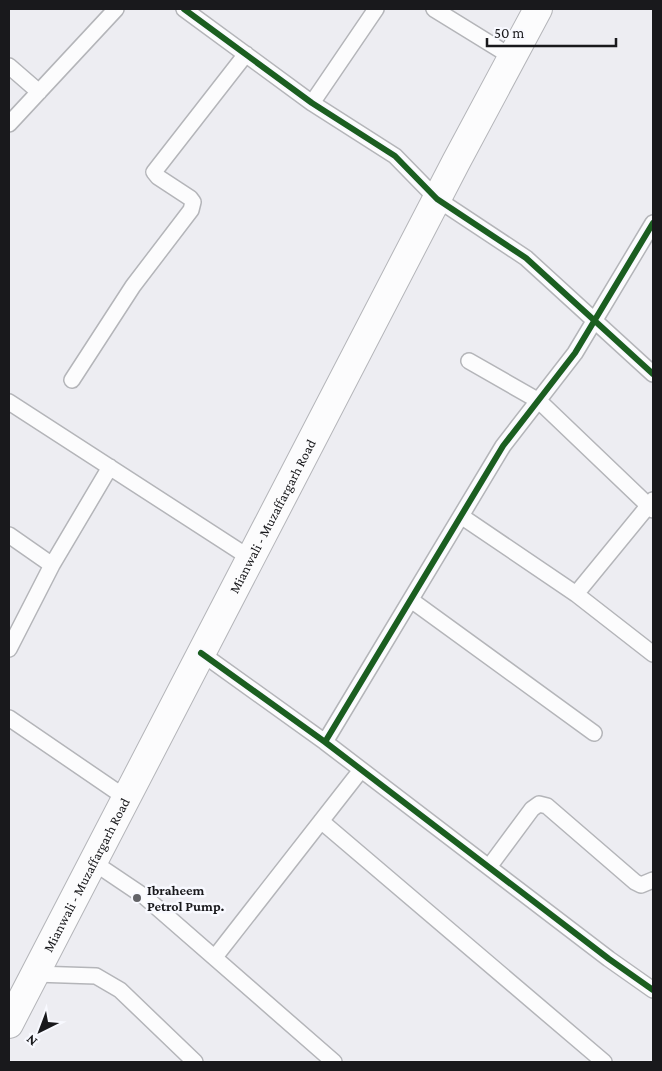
<svg xmlns="http://www.w3.org/2000/svg" width="662" height="1071" font-family="'Crimson Pro',serif">
  <style>
    .lines { fill: none; stroke-linecap: round; stroke-linejoin: round }
    .street-casing { stroke: #b4b5b9; stroke-width: 18 }
    .highway-casing { stroke: #b4b5b9; stroke-width: 30 }
    .street { stroke: #fcfcfd; stroke-width: 15 }
    .highway { stroke: #fcfcfd; stroke-width: 28 }
    .cycleway-casing { stroke: #f8f9ff; stroke-width: 9 }
    .cycleway { stroke: #1b5e20; stroke-width: 6 }
    .poi-dot { fill: #636367; stroke: #f8f9ff; stroke-width: 2 }
    .labels { text-anchor: middle; dominant-baseline: central; stroke-width: 5; stroke-linejoin: round; paint-order: stroke }
    .street-label { font-size: 14px; fill: #19191c; stroke: #f8f9ff }
    .poi-label { font-size: 14px; font-weight: bold; fill: #19191c; stroke: #f8f9ff; text-anchor: start }
  </style>
  <rect width="100%" height="100%" fill="#ededf2"/>
  <g class="lines">
    <defs>
      <path id="street" d="M184,9L312,103L395,156L437,199L526,258L653,374
        M434,9L512,57
        M9,66L39,92
        M312,103L376,9
        M9,124L116,9
        M469,361L539,401L653,510
        M72,380L133,286L191,210L193,202L190,198L158,177L154,172L246,54
        M9,402L250,558
        M461,516L576,594L653,654
        M9,535L52,565
        M576,594L653,500
        M411,600L594,733
        M9,649L52,565L110,467
        M201,653L325,742L609,959L653,990
        M9,718L126,798
        M325,742L503,446L575,353L653,223
        M321,821L604,1062
        M93,862L145,897L334,1062
        M489,867L532,809L539,804L547,806L635,882L641,885L653,880
        M215,957L361,770
        M35,974L96,976L120,990L195,1062"/>
      <g id="highway">
        <path id="s1" d="M9,1024L456,162L538,9"/>
      </g>
    </defs>
    <use href="#street" class="street-casing"/>
    <use href="#highway" class="highway-casing"/>
    <use href="#street" class="street"/>
    <use href="#highway" class="highway"/>
    <defs>
      <path id="cycleway" d="M184,9L312,103L395,156L437,199L526,258L653,374
        M201,653L325,742L609,959L653,990
        M325,742L503,446L575,353L653,223"/>
    </defs>
    <use href="#cycleway" class="cycleway-casing"/>
    <use href="#cycleway" class="cycleway"/>
  </g>
  <circle class="poi-dot" cx="137" cy="898" r="5"/>
  <g class="labels">
    <g class="street-label">
      <text stroke="none"><textPath href="#s1" startOffset="572">Mianwali - Muzaffargarh Road</textPath></text>
      <text stroke="none"><textPath href="#s1" startOffset="168">Mianwali - Muzaffargarh Road</textPath></text>
    </g>
    <g class="poi-label">
      <text x="147" y="890">Ibraheem<tspan x="147" dy="16">Petrol Pump.</tspan></text>
    </g>
  </g>
  <rect width="662" height="1071" fill="none" stroke="#19191c" stroke-width="20"/>
  <g transform="translate(40 1031) rotate(222)" stroke="#f8f9ff" stroke-width="4" paint-order="stroke">
  <path d="M0-4L9 19L0 12L-9 19Z" fill="#19191c"/>
  <text y="-8" font-size="14" font-weight="bold" text-anchor="middle" fill="#19191c">N</text>
  </g>
  <path d="M487 38v8h129v-8" fill="none" stroke="#19191c" stroke-width="2.5"/>
  <text x="494" y="38" font-size="15" fill="#19191c" stroke="#f8f9ff" stroke-width="4" paint-order="stroke">50 m</text>
</svg>
